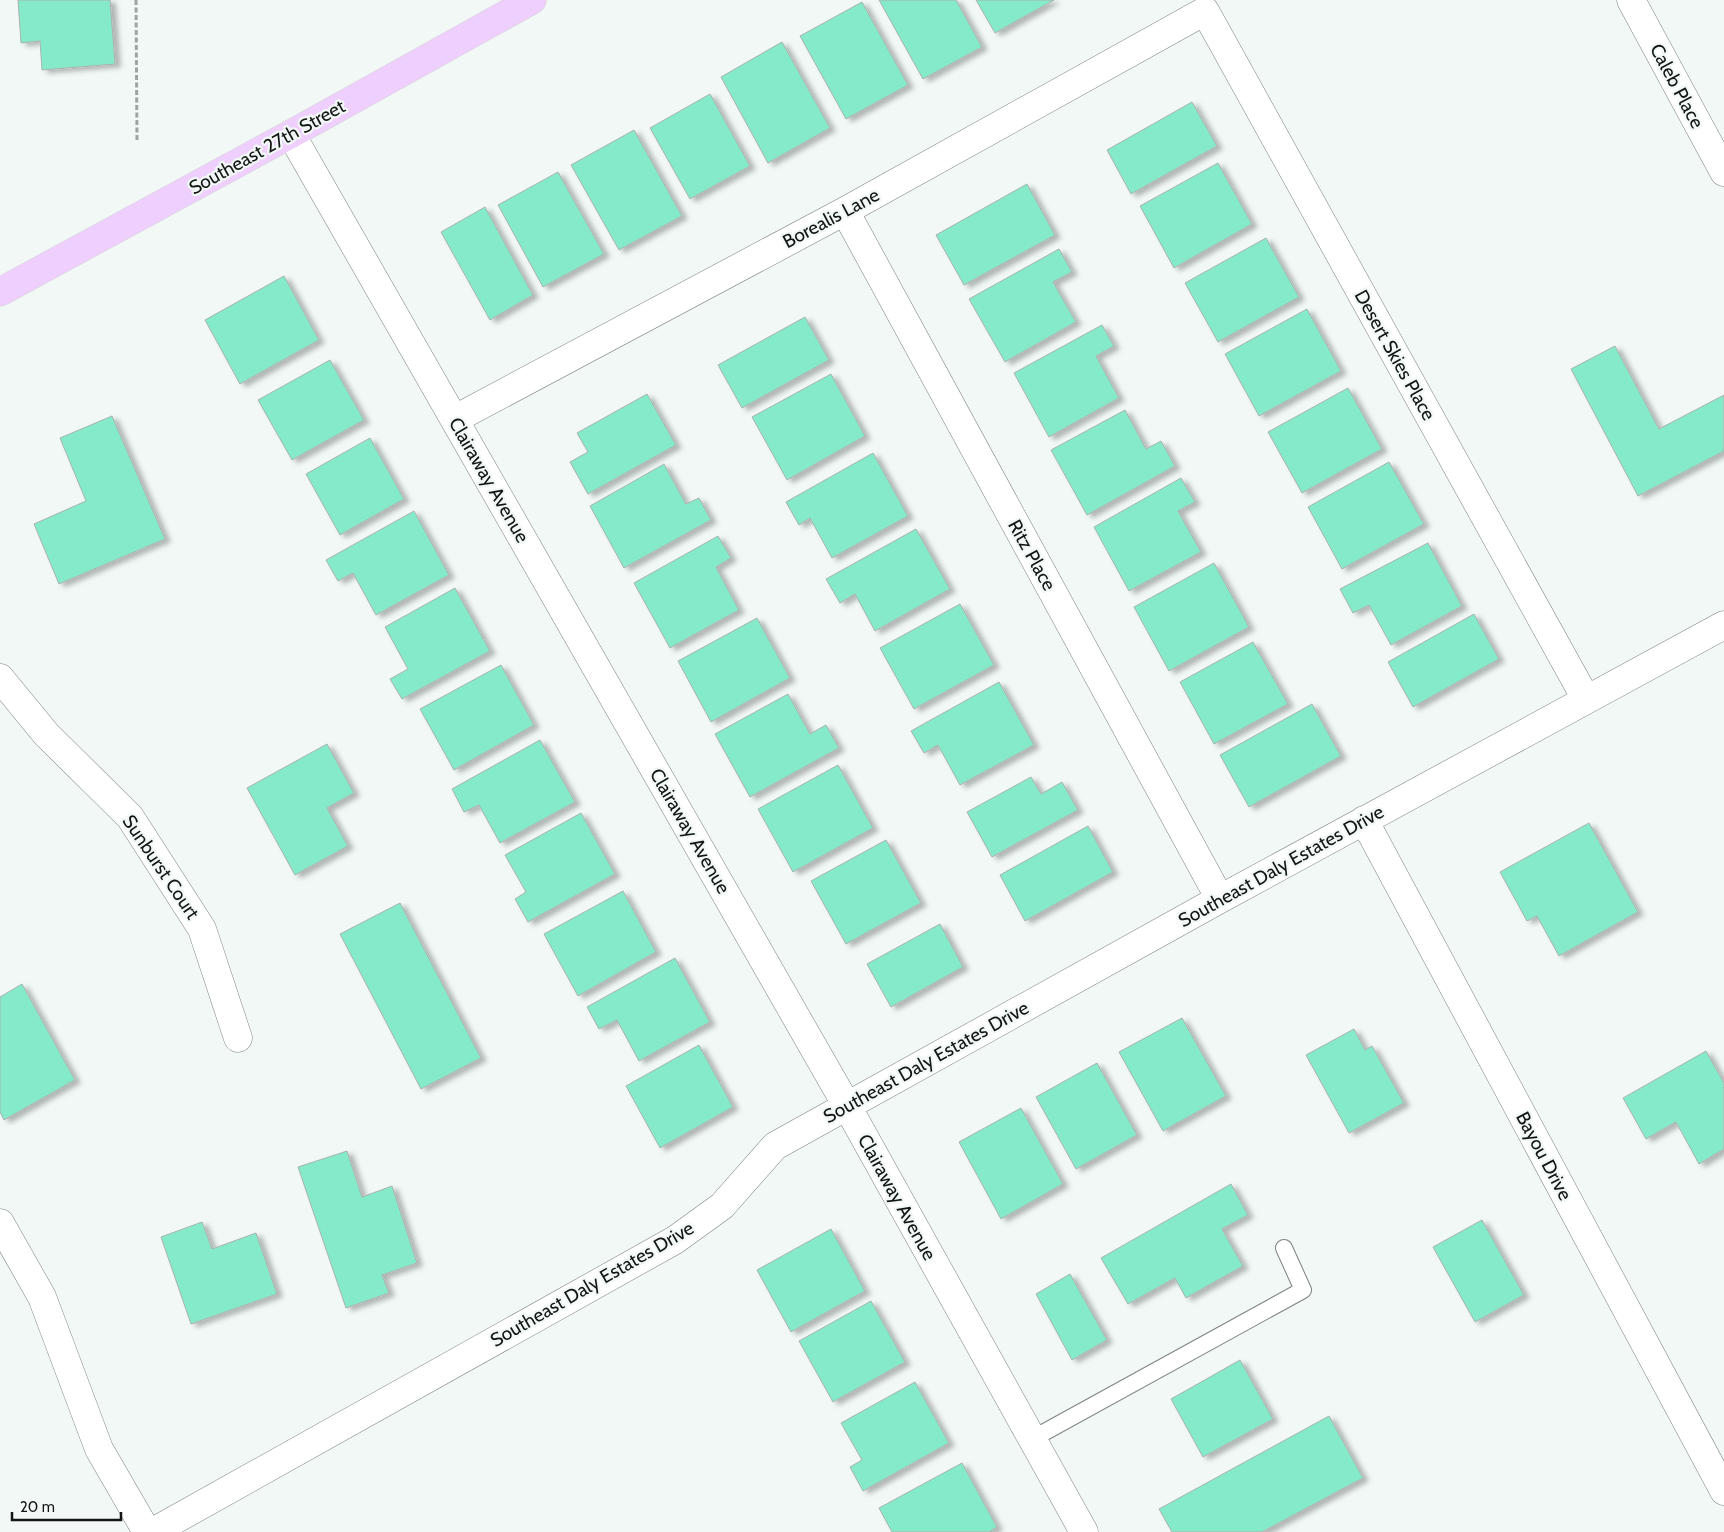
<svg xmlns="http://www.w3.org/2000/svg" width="1724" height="1532" font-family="Cabin,sans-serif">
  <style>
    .building { fill: #85eaca; stroke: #aab1ae; filter: url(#shadow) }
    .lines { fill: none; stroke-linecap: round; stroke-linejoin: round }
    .lane-casing { stroke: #7c8380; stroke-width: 18 }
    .street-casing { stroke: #7c8380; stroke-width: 29 }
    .primary-casing { stroke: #d5d5d5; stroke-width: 29 }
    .path { stroke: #9ea4a2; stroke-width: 3; stroke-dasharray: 5 2.5; stroke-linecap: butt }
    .lane { stroke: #fff; stroke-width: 16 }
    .street { stroke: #fff; stroke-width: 28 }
    .primary { stroke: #efcffd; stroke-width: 28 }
    .labels { text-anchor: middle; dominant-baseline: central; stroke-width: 4.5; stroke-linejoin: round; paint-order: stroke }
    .street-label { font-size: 19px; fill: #131615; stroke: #f1f8f5 }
  </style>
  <defs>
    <filter id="shadow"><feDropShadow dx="5.5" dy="3" stdDeviation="2.5" flood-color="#0004"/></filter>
  </defs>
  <rect width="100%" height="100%" fill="#f1f8f5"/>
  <path class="building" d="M18,0H110L115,64L42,70L40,41L21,43Z
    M879,0H956L982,47L923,79Z
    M976,0H1054L995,33Z
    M862,2L908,85L846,119L800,36Z
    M782,42L830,128L768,163L721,77Z
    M710,94L750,166L690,199L650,128Z
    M1192,102L1217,146L1131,194L1107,150Z
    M634,130L682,216L619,250L571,165Z
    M1218,163L1252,224L1174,268L1140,206Z
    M558,172L604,254L543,287L498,205Z
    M1027,184L1055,235L964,285L936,235Z
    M485,207L533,295L490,320L441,232Z
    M1266,238L1299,297L1218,342L1185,283Z
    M1059,249L1072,272L1053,282L1076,322L1005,362L969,299Z
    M284,276L319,340L240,384L205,320Z
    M1307,309L1341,371L1259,416L1225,354Z
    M805,317L829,360L742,408L718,365Z
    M1102,325L1114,346L1096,356L1119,398L1049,437L1014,373Z
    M1615,346L1659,429L1724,395V451L1638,496L1571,369Z
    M330,360L364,420L292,460L258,400Z
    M831,374L865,436L787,480L752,417Z
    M1348,388L1382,449L1302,493L1268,432Z
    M647,394L676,445L588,494L570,462L588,452L577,433Z
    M1125,410L1146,449L1161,441L1175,466L1087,515L1051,450Z
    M112,416L165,539L59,584L34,524L86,501L60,438Z
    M370,438L404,499L340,535L306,474Z
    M873,453L908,516L832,558L810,518L799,525L786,502Z
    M1389,462L1424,524L1342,569L1308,507Z
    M664,464L686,504L699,498L711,520L624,568L590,506Z
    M1181,478L1195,502L1178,511L1201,552L1129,591L1094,527Z
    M414,511L449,575L376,615L353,573L338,581L326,560Z
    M916,529L950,589L875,631L855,594L840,603L826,579Z
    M718,536L731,558L716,567L739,610L670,648L634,583Z
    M1428,543L1462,606L1391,645L1369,605L1353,613L1340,589Z
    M1214,563L1249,627L1169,671L1134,607Z
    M455,588L490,651L402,699L390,679L408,669L385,627Z
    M960,604L994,665L914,709L880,648Z
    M1474,614L1499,659L1413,707L1388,662Z
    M757,618L790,678L711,722L678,661Z
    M1253,642L1288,704L1214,744L1180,682Z
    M501,665L534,725L454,770L420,709Z
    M999,682L1034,745L960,785L938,745L924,753L911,731Z
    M788,694L810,734L826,725L839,748L750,797L715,734Z
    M1312,704L1341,756L1249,807L1220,755Z
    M540,740L575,802L500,843L479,805L464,812L452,789Z
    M327,744L354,793L327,808L348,846L295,875L247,788Z
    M838,765L873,828L793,872L758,809Z
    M1031,777L1041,794L1062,782L1078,810L992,857L967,812Z
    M581,813L615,874L528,922L515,899L526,892L505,855Z
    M1589,823L1638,912L1559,956L1537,916L1527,921L1500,872Z
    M1088,826L1113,872L1025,921L1000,875Z
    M886,840L921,903L846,944L811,881Z
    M623,891L656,952L578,996L544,934Z
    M400,903L481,1058L421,1089L340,934Z
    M940,924L963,967L891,1007L867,964Z
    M675,958L710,1022L639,1061L617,1020L599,1029L587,1007Z
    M22,984L75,1080L4,1120L0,1112V997Z
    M1182,1018L1226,1096L1163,1131L1119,1052Z
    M1354,1029L1365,1050L1372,1046L1404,1103L1349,1133L1306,1055Z
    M699,1045L733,1107L660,1148L626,1086Z
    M1706,1051L1724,1083V1149L1699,1164L1676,1122L1646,1139L1623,1098Z
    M1097,1063L1137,1135L1076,1169L1036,1097Z
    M1021,1108L1063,1184L1001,1219L959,1142Z
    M347,1151L362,1197L392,1186L417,1263L382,1275L389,1293L346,1308L298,1167Z
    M1231,1184L1248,1215L1222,1229L1243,1266L1186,1298L1175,1278L1128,1304L1101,1258Z
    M1482,1220L1524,1295L1475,1322L1433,1247Z
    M202,1222L212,1249L256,1233L277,1294L191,1324L161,1237Z
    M831,1229L865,1291L791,1332L757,1270Z
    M1070,1274L1107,1340L1072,1360L1036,1294Z
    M871,1301L905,1362L833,1402L799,1341Z
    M1240,1360L1273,1419L1203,1457L1171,1399Z
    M915,1382L949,1443L863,1491L850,1467L862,1460L841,1423Z
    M1329,1416L1363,1478L1262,1532H1172L1159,1509Z
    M962,1463L997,1527L989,1532H892L879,1508Z"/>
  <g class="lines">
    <defs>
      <path id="lane" d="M1032,1439L1303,1290L1284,1248"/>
      <path id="street" d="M1631,0L1724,172
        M291,134L847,1106L1084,1532
        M845,211L1220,899
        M455,419L845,211L1205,11L1586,699
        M0,678L46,734L130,817L202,929L238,1038
        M1364,820L1724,1491
        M0,1223L42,1297L99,1449L147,1532
        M153,1532L675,1240L722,1206L775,1146L1220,899L1724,625"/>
      <path id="primary" d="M0,292L291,134L532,0"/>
    </defs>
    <use href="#lane" class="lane-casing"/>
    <use href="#street" class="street-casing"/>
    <use href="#primary" class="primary-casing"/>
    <path class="path" d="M136,0L137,140"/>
    <use href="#lane" class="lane"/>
    <use href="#street" class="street"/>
    <use href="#primary" class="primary"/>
  </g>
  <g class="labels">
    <g class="street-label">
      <text transform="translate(1677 86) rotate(62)">Caleb Place</text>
      <text transform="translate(267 147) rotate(-29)">Southeast 27th Street</text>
      <text transform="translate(831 218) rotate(-28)">Borealis Lane</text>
      <text transform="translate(1395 355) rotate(61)">Desert Skies Place</text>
      <text transform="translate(489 480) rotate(60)">Clairaway Avenue</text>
      <text transform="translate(1032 555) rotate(61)">Ritz Place</text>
      <text transform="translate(690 831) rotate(60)">Clairaway Avenue</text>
      <text transform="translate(1281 866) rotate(-29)">Southeast Daly Estates Drive</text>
      <text transform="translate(161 867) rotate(56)">Sunburst Court</text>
      <text transform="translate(926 1062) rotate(-29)">Southeast Daly Estates Drive</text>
      <text transform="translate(1544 1156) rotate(62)">Bayou Drive</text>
      <text transform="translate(897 1197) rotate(61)">Clairaway Avenue</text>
      <text transform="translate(592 1284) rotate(-30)">Southeast Daly Estates Drive</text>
    </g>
  </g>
  <path d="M12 1512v8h109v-8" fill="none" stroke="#131615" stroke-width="2.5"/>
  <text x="20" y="1512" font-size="15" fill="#131615" stroke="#f1f8f5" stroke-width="4" paint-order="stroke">20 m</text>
</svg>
